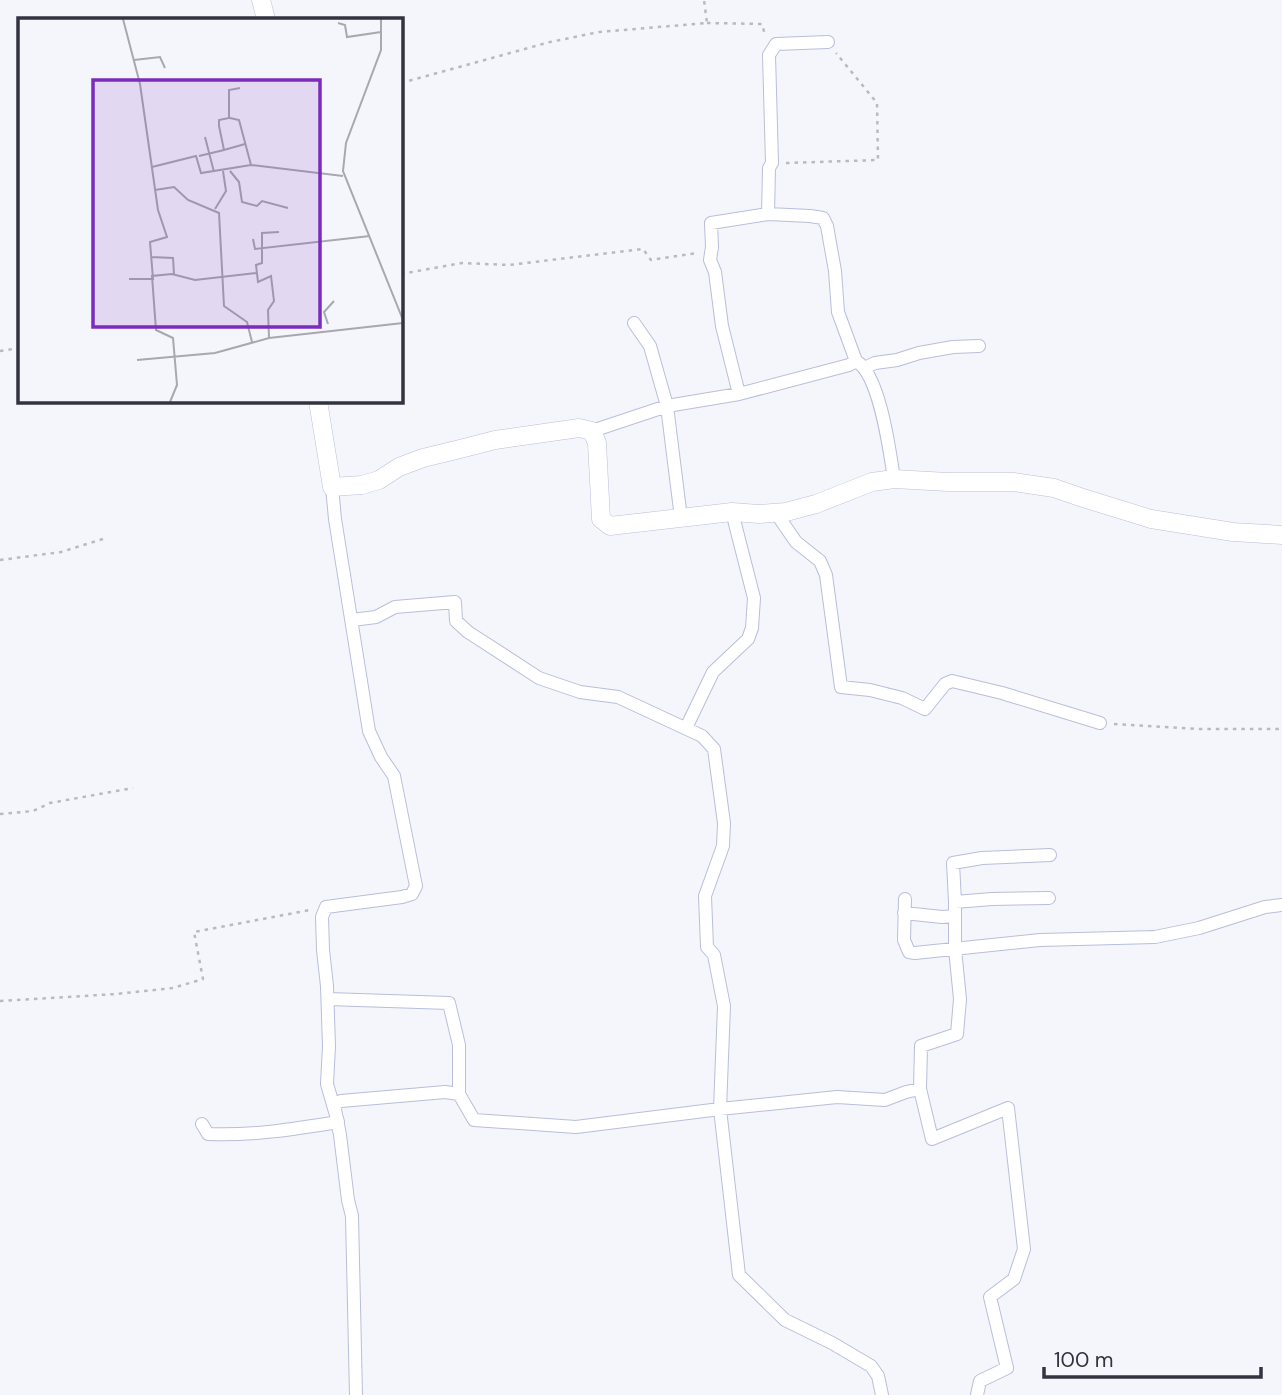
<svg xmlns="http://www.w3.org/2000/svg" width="1282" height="1395" font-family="'DM Sans',sans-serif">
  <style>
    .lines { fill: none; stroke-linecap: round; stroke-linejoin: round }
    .street-casing { stroke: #b8bedb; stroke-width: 14 }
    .secondary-casing { stroke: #b8bedb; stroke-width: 19 }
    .path { stroke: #b8bac1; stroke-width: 2.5; stroke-dasharray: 3.5 5; stroke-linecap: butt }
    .street { stroke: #fff; stroke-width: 12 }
    .secondary { stroke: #fff; stroke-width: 18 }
    .inset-road { fill: none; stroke: #a7a8b0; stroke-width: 2 }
    .view { fill: #7b2cbf; fill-opacity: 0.15; stroke: #7b2cbf; stroke-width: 3.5 }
    .inset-edge { fill: none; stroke: #31333f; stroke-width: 3.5 }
  </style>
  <rect width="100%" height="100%" fill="#f5f6fc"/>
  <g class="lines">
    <defs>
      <path id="street" d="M828,42L776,44L769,55L772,163L769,168L768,214L711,223L712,247L710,260L715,272L722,326L739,394L849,365L856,361
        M768,214L810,216L823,218L827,226L835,271L838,312L856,361C880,374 890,453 894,479
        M634,323L650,346L667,406L681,518
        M864,368L875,363L897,360L919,353L953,347L979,346
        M592,431L667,406L739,394
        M776,513L796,542L820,561L826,575L841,687L870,690L902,698L925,709L945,684L952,681L1002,693L1100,723
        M352,620L376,617L395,607L455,602L456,621L468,632L539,678L580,692L618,697L702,736L714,749L724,823L723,846L705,896L707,947L714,955L724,1006L720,1109L739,1275L785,1320L832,1343L871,1366L878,1376L882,1395
        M686,728L713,672L748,639L752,628L754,598L732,512
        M905,899L904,940L909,952L915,953L1040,940L1155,937L1199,928L1265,907L1282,905
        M955,902L992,899L1049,898
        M904,913L942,917L955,916
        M328,999L449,1003L459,1045V1094
        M202,1124L208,1134C252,1136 295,1129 338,1122L327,1084L329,1046L327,986L323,950L322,917L326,907L402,897L412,894L416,886L394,776L381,757L369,731L335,519L332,487
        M356,1395L352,1216L348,1200L340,1135L334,1104L341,1101L445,1092L459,1094L474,1120L576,1127L720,1109L837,1097L885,1100L906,1092L920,1089
        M977,1395L980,1381L1007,1368L990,1297L1014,1279L1024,1249L1008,1108L932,1139L920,1089L921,1046L957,1034L960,999L955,949V902L953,863L982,858L1050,855"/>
      <path id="secondary" d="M261,0L266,19
        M318,401L332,487L362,485L379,480L399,467L423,458L460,449L495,440L579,428L592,431L597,443L601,519L610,526L732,512L759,514L786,512L816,504L872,482L894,479L948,482H1014L1054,488L1080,497L1151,519L1233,532L1282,535"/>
    </defs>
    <use href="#street" class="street-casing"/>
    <use href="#secondary" class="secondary-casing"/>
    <path class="path" d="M707,23L762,24L765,35
      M401,83L550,42L599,32L707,23L704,0
      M786,163L878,160L877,103L836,53
      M401,274L462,263L509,265L643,249L651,260L697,253
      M0,351L19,348
      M0,560L61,552L106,538
      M1114,724L1197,729H1282
      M0,814L33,811L50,803L133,788
      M0,1001L116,994L173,988L203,979L194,932L310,910"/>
    <use href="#street" class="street"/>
    <use href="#secondary" class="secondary"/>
  </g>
  <g transform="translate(18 18)">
    <rect width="385" height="385" fill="#f5f6fc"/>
    <path class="inset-road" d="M105,1L122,66L140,192L149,219L132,224L135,261H111M363,1V32L328,125L325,153L385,302M320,5L327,7L329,19L363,14M116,42L142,39L147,50M222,70L211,72V100L201,102V108L206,132L227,126M212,100L221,102L233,147M187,119L196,154M181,138L206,132M134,149L178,138L183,155L233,147L325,158M212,153L221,164L224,184L239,188L244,183L270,190M137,172L156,169L170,182L201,195L206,288L229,304L234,324M197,191L208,173L205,153M235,221L237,231L352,218M133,239L155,240L156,256M310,306L306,294L316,283M251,320L250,292L256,283L253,258L240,264L238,247L244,245V215L261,214M119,342L197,335L251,320L385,305M152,384L159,367L155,320L138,312L134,258L154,256L177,262L238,255"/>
    <path class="view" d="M75,62H302V309H75Z"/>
    <rect width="385" height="385" class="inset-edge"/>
  </g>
  <path d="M1044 1367v10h217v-10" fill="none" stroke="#31333f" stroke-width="3.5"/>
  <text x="1054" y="1367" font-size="21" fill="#31333f" stroke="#f5f6fc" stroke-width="5" paint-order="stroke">100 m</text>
</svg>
